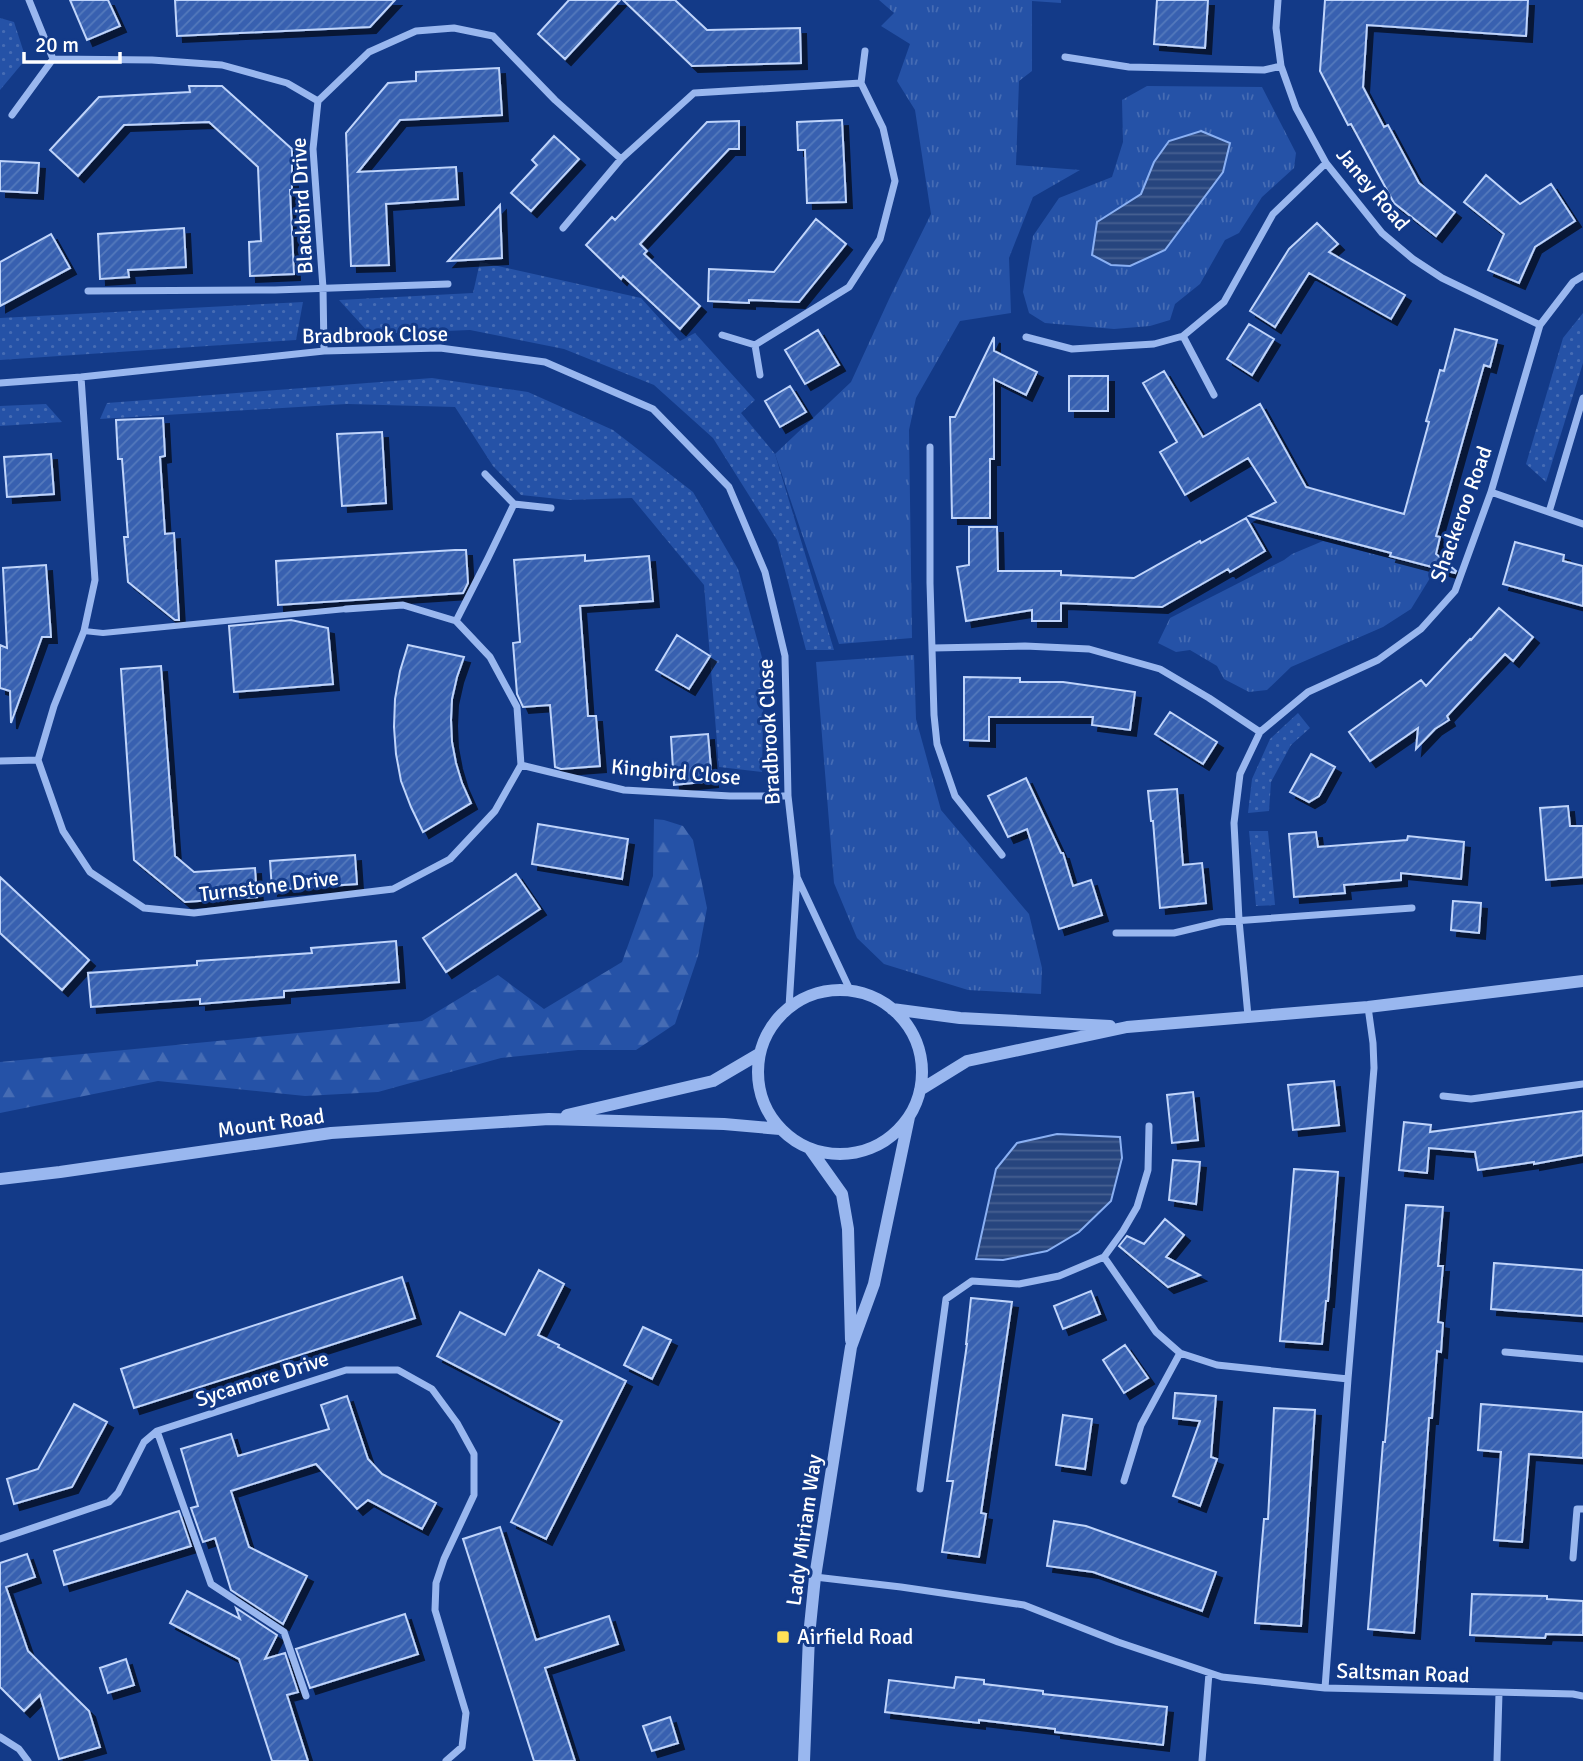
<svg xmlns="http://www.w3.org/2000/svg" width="1583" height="1761" font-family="Signika,sans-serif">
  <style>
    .grass { fill: url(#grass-dots) }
    .forest { fill: url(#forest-firs) }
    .park { fill: url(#park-tufts) }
    .water { fill: url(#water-rules); stroke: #8ab0f3; stroke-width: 2 }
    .building { fill: url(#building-hatch); stroke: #bfd4fb; stroke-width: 2; filter: url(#shadow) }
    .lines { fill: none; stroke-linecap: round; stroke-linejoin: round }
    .pedestrian { stroke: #99b7ef; stroke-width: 6 }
    .minor { stroke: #99b7ef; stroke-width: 7 }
    .tertiary { stroke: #99b7ef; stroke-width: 12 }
    .poi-dot { fill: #ffe057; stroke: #133a88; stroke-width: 2.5 }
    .labels { text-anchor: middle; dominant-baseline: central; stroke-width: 6; stroke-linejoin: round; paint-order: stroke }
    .street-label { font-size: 21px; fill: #fff; stroke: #133a88 }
    .poi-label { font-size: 21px; fill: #fff; stroke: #133a88; text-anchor: start }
  </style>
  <defs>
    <pattern id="grass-dots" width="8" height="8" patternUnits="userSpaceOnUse" patternTransform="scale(1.75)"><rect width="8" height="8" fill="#2552a7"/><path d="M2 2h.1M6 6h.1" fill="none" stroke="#466cb4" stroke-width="1.8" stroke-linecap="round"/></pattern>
    <pattern id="forest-firs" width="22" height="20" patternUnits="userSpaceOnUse" patternTransform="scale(1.75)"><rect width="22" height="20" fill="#2552a7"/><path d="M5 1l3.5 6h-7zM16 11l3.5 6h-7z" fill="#466cb4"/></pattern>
    <pattern id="park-tufts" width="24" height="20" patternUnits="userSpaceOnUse" patternTransform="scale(1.75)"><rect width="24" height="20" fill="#2552a7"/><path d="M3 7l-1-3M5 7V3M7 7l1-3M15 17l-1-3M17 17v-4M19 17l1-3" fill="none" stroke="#466cb4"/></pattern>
    <pattern id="water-rules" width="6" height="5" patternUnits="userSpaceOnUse" patternTransform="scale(1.75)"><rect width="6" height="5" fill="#27457e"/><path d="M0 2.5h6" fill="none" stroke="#476191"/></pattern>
    <pattern id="building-hatch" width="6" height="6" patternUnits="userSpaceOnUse" patternTransform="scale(1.75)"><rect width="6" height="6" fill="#3761b0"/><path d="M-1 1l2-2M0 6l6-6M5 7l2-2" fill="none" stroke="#5579bc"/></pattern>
    <filter id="shadow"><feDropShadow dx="6" dy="6" stdDeviation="0" flood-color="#0009"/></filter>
  </defs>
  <rect width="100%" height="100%" fill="#133a88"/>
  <path class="grass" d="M0,18L14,22L26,59L0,90Z
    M480,262L641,298L680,341L695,333L755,400L741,413L775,454L834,650H806L777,540L713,438L654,385L564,349L470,330L370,334L339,300L473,293Z
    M303,302L296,340L0,360V318Z
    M1583,313V363L1546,482L1526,464L1563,338Z
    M432,378L528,392L613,430L693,492L738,569L764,665L762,772L719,767L704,585L632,498L568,500L521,495L493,466L455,407L347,404L100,419L107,403Z
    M46,404L62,422L0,426V406Z
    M1298,713L1310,728L1291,745L1271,782L1269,811L1248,813L1252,779L1270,739Z
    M1249,831H1268L1275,905L1256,906Z"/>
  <path class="forest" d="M654,819L664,820L683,826L693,840L707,908L698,956L675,1024L636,1050H578L501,1058L378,1092L305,1096L158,1081L0,1113V1062L422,1021L498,975L544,1009L622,962L653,876Z"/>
  <path class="park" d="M879,0H1061V3L1032,1V71L1019,81L1016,165L1080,170L1033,197L1009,258L1011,313L960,321L916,398L909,430L912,638L839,644L775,454L851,382L890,297L931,214L915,110L897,81L910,44L881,26L894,13Z
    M1147,86L1262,87L1296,153L1294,168L1262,197L1239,233L1225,240L1200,284L1175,304L1170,320L1150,326L1114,329L1045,323L1029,313L1023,292L1033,236L1059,198L1112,177L1123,142L1122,100Z
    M1323,541L1435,570L1411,609L1383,627L1291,667L1267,690L1249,692L1224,679L1217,666L1190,650L1176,652L1158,643L1170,618L1284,560L1292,554Z
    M914,655L916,719L941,810L1029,914L1042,968L1041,994L968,990L884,964L857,938L834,883L816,662Z"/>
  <path class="water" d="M1201,131L1230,143L1223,172L1165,250L1130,266L1111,265L1092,255L1097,222L1141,194L1154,162L1169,141Z
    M1057,1134L1120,1137L1122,1158L1111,1201L1079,1232L1047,1251L1003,1260L976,1259L996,1169L1017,1143Z"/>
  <path class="building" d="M70,0H108L120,26L87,40Z
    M175,0H395L370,27L177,36Z
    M569,0H620L565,59L538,34Z
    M623,0H675L707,30L800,28L801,63L692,66Z
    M1157,0H1208L1205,48L1154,44Z
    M1325,0H1528L1526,36L1367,25L1363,87L1384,127L1388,125L1419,183L1455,212L1436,236L1394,203L1351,124L1348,125L1320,71Z
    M499,68L502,115L400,120L358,172L456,167L458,199L386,204L389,265L351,266L346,133L388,83L416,81V72Z
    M189,86H222L292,149V190H290L294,274L250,276L249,242L261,241L258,167L209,122L124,125L78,176L50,150L99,97L190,92Z
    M842,120L846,202L807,203L805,150H798L797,122Z
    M739,121V149H729L640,244L647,251L644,254L700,306L680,329L623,276L621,279L586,245L612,217L615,220L707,122Z
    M554,136L579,159L531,211L511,193L537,165L532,160Z
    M0,161L39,163L37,193L0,191Z
    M1486,175L1520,204L1551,184L1575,221L1535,247L1519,283L1488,270L1504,234L1464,202Z
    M500,205L502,258L448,261Z
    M816,219L846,244L799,302L749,300V303L708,301L709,269L774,272Z
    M1317,223L1338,244L1329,252L1405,295L1391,319L1309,273L1275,327L1250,311L1289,249Z
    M184,228L186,267L128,270L129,277L100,279L98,234Z
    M51,234L70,268L0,306V262Z
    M1249,324L1274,339L1252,375L1227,359Z
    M1455,329L1497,340L1490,367L1484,365L1436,536L1440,537L1436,554L1456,571L1455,573L1390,556L1391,553L1249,516L1276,502L1248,458L1185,495L1160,452L1177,442L1143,383L1164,371L1203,437L1260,404L1306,487L1404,514L1429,422L1426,421L1433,396L1440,370L1444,371Z
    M818,330L839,365L805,384L785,350Z
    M994,337V351L1037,372L1026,395L994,379V459H990V518H952L950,417H955Z
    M1069,376H1108V411H1069Z
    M790,386L806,412L780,427L765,401Z
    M163,418L165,456L160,457L165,534L174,533L179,620H175L128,582L124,537H128L122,459H118L116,420Z
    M382,432L386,503L342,506L337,434Z
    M51,454L54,494L7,497L4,457Z
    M1246,518L1265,551L1230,572L1228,569L1162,607L1061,603V621H1032V610L966,621L957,567L969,565V527H997L998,571H1061V575L1134,578L1200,541L1201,543Z
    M1515,542L1564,555L1563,561L1583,566V606L1503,584Z
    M455,550H466L468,583L463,593L278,605L276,561Z
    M585,555V561L649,556L653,601L580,606L588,716H596L600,766L561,769L555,767L550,705L523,707L517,694L513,643L520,642L514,560Z
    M46,565L51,637H42L11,723L10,691L0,688V645L7,648L3,568Z
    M1499,608L1533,637L1513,661L1505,654L1447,716L1449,720L1435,729L1416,749L1418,728L1370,761L1349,732L1421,680L1426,686L1470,639L1471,640Z
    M291,620L328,628L333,684L234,692L229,626Z
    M677,635L710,656L689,689L656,670Z
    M408,645L464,657L457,677L452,699L451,720L452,742L456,763L462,783L471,803L423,832L411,807L401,781L396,754L394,727L395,699L400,671Z
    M161,666L175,856L194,872L255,868L257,897L185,902L134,860L121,669Z
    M964,677L1020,678V682H1063L1135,692L1130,730L1092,725L1093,717H989V741L964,740Z
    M1170,712L1217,742L1203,764L1155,734Z
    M708,734L712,781L674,785L671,737Z
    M1311,754L1335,767L1319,796L1309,802L1290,792Z
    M1026,778L1061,853H1063L1073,886L1091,880L1102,915L1059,929L1027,829L1008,837L988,796Z
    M1177,789L1183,865L1202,863L1206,903L1160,908L1153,821H1151L1148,791Z
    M1568,806L1570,826H1583V877L1546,880L1540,808Z
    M538,824L628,839L622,879L532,864Z
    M1316,832L1318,847L1407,840L1408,836L1464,842L1461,879L1401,873V880L1344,885L1345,893L1294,897L1289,834Z
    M355,855L357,884L272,890L270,861Z
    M516,874L540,909L446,972L423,938Z
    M0,877L89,960L62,990L0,933Z
    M1453,901L1481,903L1479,933L1451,930Z
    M396,941L399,982L284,991V997L200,1004V999L91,1007L88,973L197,965V961L312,953L311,948Z
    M1334,1081L1339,1125L1293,1130L1288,1085Z
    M1193,1092L1198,1140L1172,1143L1167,1095Z
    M1583,1111V1155L1534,1164V1162L1478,1170L1475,1152L1429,1148L1427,1173L1399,1170L1404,1122L1431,1125L1430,1132Z
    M1173,1160L1200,1162L1196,1204L1169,1200Z
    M1294,1169L1338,1172L1328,1301H1326L1322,1344L1280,1341Z
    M1406,1205L1443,1207L1438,1266H1443L1438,1322L1443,1323L1441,1352L1437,1351L1432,1418H1429L1414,1633L1368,1629L1383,1442H1385Z
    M1165,1219L1184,1235L1166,1257L1200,1275L1168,1287L1119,1246L1127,1236L1144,1244Z
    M1494,1263L1583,1270V1316L1491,1309Z
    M539,1270L564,1284L538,1335L559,1345L558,1347L626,1381L546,1539L511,1522L562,1421L437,1356L460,1312L505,1335Z
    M402,1277L415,1318L134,1408L121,1369Z
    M1091,1291L1100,1314L1063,1329L1054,1306Z
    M971,1298L1012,1302L981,1513L986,1514L979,1557L942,1552L953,1481H947L967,1344H966Z
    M643,1327L671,1340L652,1379L624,1365Z
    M1125,1345L1148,1378L1124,1393L1103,1360Z
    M1175,1393L1216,1396L1211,1457L1217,1459L1200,1506L1173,1496L1200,1421L1173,1418Z
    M347,1396L368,1459L382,1474L436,1503L422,1529L368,1500L357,1509L316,1464L231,1491L249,1547L307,1576L283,1624L231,1590L215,1538L203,1542L191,1508L198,1506L181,1449L231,1434L238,1456L329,1429L321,1405Z
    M74,1404L107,1422L72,1487L14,1504L7,1479L38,1469Z
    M1481,1404L1583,1412V1458L1529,1454L1522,1542L1494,1540L1501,1452L1478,1450Z
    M1274,1408L1315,1410L1301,1626L1255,1623L1264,1519H1268Z
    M1063,1415L1092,1419L1085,1469L1056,1465Z
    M179,1511L191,1546L64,1585L54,1551Z
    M1054,1521L1086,1526L1216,1572L1202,1611L1093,1572L1047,1566Z
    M500,1527L536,1640L609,1616L618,1644L545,1668L575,1761H534L463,1539Z
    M27,1554L35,1577L6,1587L28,1651L89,1711L100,1747L59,1759L40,1695L24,1711L0,1687V1563Z
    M187,1591L240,1619L236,1608L277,1635L265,1659L285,1653L298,1692L287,1695L308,1761H272L239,1659L170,1623Z
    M1472,1594L1547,1596V1599L1583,1601V1635L1546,1634L1545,1638L1470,1635Z
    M405,1614L418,1654L310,1688L296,1649Z
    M126,1659L134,1685L108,1693L100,1668Z
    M956,1677L984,1680V1684L1043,1691V1694L1167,1707L1163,1745L1055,1732V1729L979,1720V1723L885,1712L889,1680L954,1688Z
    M670,1717L678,1743L652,1751L643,1726Z"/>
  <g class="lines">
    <path class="pedestrian" d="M84,631L103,633L346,609"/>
    <path class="minor" d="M1278,0L1276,28L1281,66L1296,108L1326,163L1382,233L1413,259L1442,278L1540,325
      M1065,57L1129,67L1264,70L1281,66
      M53,59L152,60L222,65L287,83L318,101
      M12,115L53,59L29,0
      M563,228L621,159L694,93L861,83
      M88,291L275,290L448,284
      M722,335L755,345L760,375
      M1183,336L1214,395
      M1026,337L1072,349L1154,344L1183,336L1224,302L1273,214L1326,163
      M755,345L849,287L880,239L895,181L883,128L861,83L865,51
      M324,351L323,288L313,149L318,101L369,52L416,31L454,28L493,36L555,100L621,159
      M81,377L95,580L84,631L54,706L38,760L63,831L90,872L144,908L194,913L393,889L450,859L495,811L521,765L517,707L490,657L456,621L403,605L346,609
      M0,383L81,377L324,351L440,348L545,362L653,409L729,487L765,572L785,656L788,796L797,876L789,1007
      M930,447V583L934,715L937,744L955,796L1002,855
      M485,474L514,504L551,508
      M1491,492L1583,524
      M1549,512L1583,398
      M456,621L488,558L514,504
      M933,648L1025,646L1089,649L1160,669L1209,698L1260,732
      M0,761L38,760
      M521,765L624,790L730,796H788
      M797,877L850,990
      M1116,933H1174L1220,922L1412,908
      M1248,1016L1239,920L1234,823L1240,774L1260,732L1308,692L1378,660L1421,629L1455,591L1491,492L1540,325L1573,282L1583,276
      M1443,1096L1471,1099L1583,1084
      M1104,1257L1156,1332L1180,1353L1217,1365L1348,1379
      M1505,1352L1583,1359
      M157,1431L211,1584L284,1632L306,1696
      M1124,1481L1141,1425L1180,1353
      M920,1489L946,1299L972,1281L1019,1284L1059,1276L1104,1257L1123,1231L1137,1207L1148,1170L1149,1126
      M0,1539L109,1502L118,1493L144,1442L157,1431L346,1370H398L432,1389L457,1423L474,1454V1495L444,1559L436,1583L435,1610L466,1713L462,1747L446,1761
      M1573,1558L1577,1509H1583
      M815,1577L901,1587L1024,1605L1118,1642L1222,1677L1325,1688L1573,1694L1583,1696
      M1325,1688L1348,1379L1374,1068L1373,1043L1368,1007
      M0,1737L19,1749L28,1761
      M1202,1761L1209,1673
      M1497,1761L1499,1693"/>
    <path class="tertiary" d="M758 1072a82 82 0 1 1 164 0a82 82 0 1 1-164 0Z
      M892,1009L960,1018L1110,1026
      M920,1090L967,1061L1127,1027L1368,1007L1583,981
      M567,1115L713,1081L759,1054
      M810,1149L842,1194L848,1229L851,1340
      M0,1179L60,1172L331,1133L549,1119L724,1124L780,1129
      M804,1761L809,1636L815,1577L851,1347L874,1284L909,1117"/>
  </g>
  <rect class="poi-dot" x="776" y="1630" width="14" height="14" rx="3.5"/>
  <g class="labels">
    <g class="street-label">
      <text transform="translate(1373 189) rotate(50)">Janey Road</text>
      <text transform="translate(302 206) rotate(-93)">Blackbird Drive</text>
      <text transform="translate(375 335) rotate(-1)">Bradbrook Close</text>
      <text transform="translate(1461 514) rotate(-70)">Shackeroo Road</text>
      <text transform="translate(769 732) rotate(-93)">Bradbrook Close</text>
      <text transform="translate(676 772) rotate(5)">Kingbird Close</text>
      <text transform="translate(269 886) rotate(-7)">Turnstone Drive</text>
      <text transform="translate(271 1123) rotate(-8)">Mount Road</text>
      <text transform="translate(262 1379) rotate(-18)">Sycamore Drive</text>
      <text transform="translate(804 1530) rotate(-82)">Lady Miriam Way</text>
      <text transform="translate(1403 1673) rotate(2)">Saltsman Road</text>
    </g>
    <g class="poi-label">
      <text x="797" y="1637">Airfield Road</text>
    </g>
  </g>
  <path d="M24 52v10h96v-10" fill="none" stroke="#ffffff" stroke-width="3.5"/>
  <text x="35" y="52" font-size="21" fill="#ffffff" stroke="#133a88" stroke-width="5" paint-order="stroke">20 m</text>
</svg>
